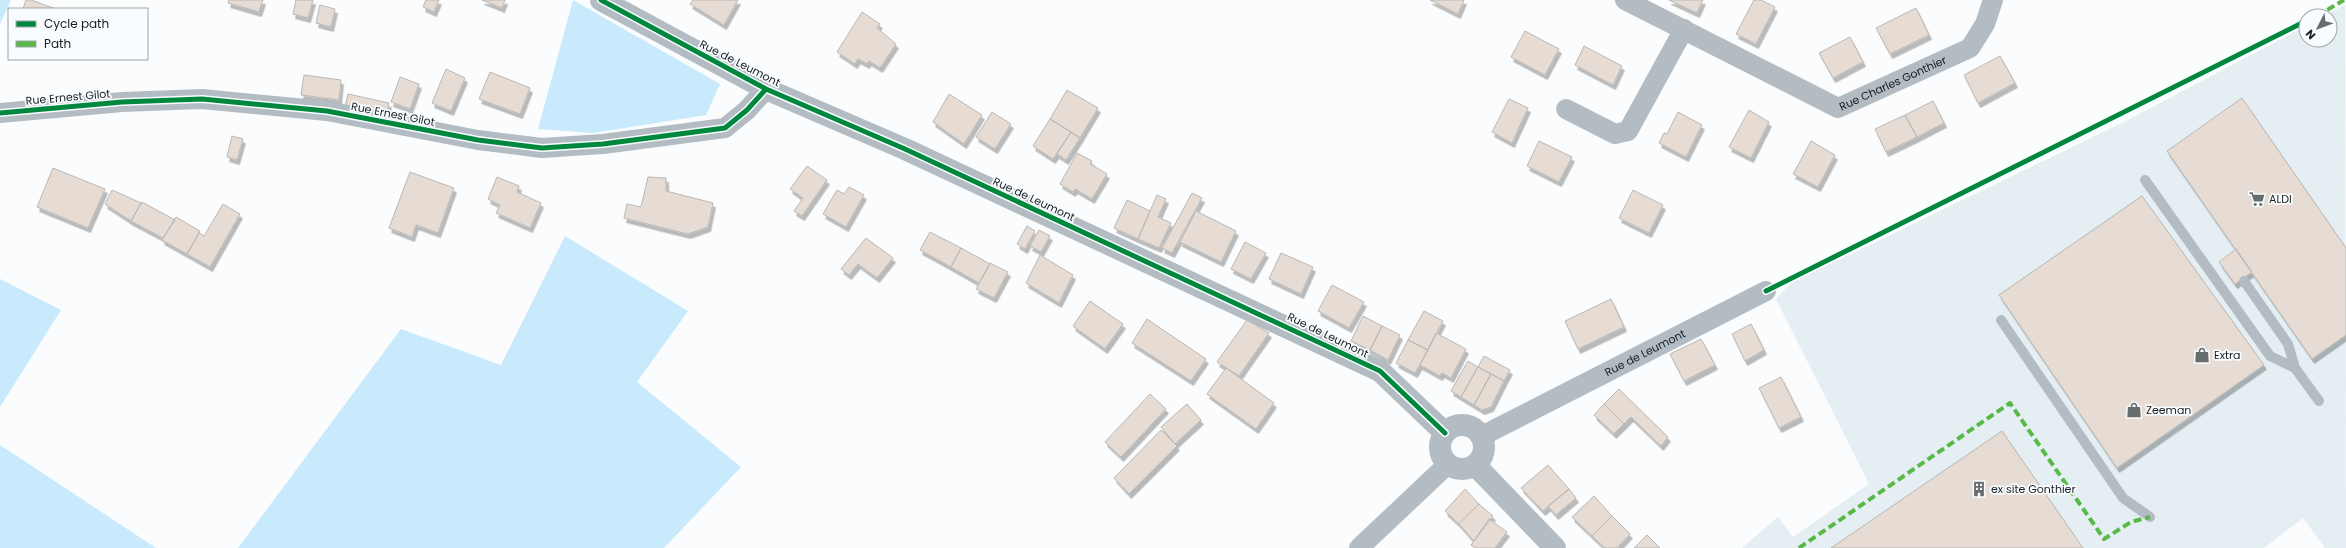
<svg xmlns="http://www.w3.org/2000/svg" width="2346" height="548" font-family="Poppins,sans-serif">
  <style>
    .built { fill: #e4eef3 }
    .green { fill: #c8eafc }
    .building { fill: #e6dcd3; stroke: #b9b7b5; filter: url(#shadow) }
    .lines { fill: none; stroke-linecap: round; stroke-linejoin: round }
    .service { stroke: #b3bcc2; stroke-width: 10 }
    .minor { stroke: #b3bcc2; stroke-width: 20 }
    .tertiary { stroke: #b3bcc2; stroke-width: 22 }
    .quiet { stroke: #58b947; stroke-width: 4; stroke-dasharray: 8 4; stroke-linecap: butt }
    .cycleway-casing { stroke: #f9fcfe; stroke-width: 8 }
    .cycleway { stroke: #00873e; stroke-width: 5 }
    .labels { text-anchor: middle; dominant-baseline: central; stroke-width: 3.5; stroke-linejoin: round; paint-order: stroke }
    .street-label { font-size: 11px; fill: #181f22; stroke: #f9fcfe }
    .poi-label { font-size: 11px; fill: #181f22; stroke: #f9fcfe; text-anchor: start }
  </style>
  <defs>
    <filter id="shadow"><feDropShadow dx="2.5" dy="4.5" stdDeviation="0" flood-color="#0004"/></filter>
  </defs>
  <rect width="100%" height="100%" fill="#fafcfd"/>
  <path class="built" d="M2345,5L2346,548H2325L2303,518L2264,548H1742L1778,517L1793,537L1869,484L1776,299L1791,283L2124,122L2306,26V40H2330V16H2324Z"/>
  <path class="green" d="M0,0H11L0,24Z
    M573,0L720,84L706,115L593,133L538,129Z
    M565,236L688,311L637,382L741,467L664,548H238L401,329L501,365Z
    M0,279L61,310L0,407Z
    M0,445L156,548H0Z"/>
  <path class="building" d="M26,0H31L56,9H23Z
    M229,0H263L259,12L228,3Z
    M296,0H313L308,18L293,14Z
    M426,0H439L434,12L423,7Z
    M482,0H505L502,8Z
    M693,0H738L724,25L690,4Z
    M1430,0H1464L1458,14Z
    M1669,0H1703L1697,13Z
    M1754,0H1761L1775,7L1756,44L1736,34Z
    M320,5L335,9L331,27L316,23Z
    M1916,8L1929,35L1890,54L1876,28Z
    M862,12L880,24L877,28L896,44L880,68L869,61L867,64L858,59L855,64L837,52Z
    M1525,31L1559,49L1545,75L1511,57Z
    M1850,37L1863,62L1833,78L1819,53Z
    M1584,46L1622,66L1613,85L1575,65Z
    M2000,56L2015,83L1978,103L1964,75Z
    M446,69L465,78L451,111L432,103Z
    M490,72L530,88L520,114L479,99Z
    M304,75L341,80L339,100L301,95Z
    M400,77L419,84L410,109L391,102Z
    M1067,90L1098,108L1080,138L1050,119Z
    M348,94L389,103L386,116L345,107Z
    M949,94L982,115L964,144L933,122Z
    M2242,98L2346,248V335L2312,359L2167,151Z
    M1509,99L1528,108L1512,143L1492,132Z
    M1933,101L1944,123L1917,137L1905,115Z
    M1749,110L1769,122L1751,158L1729,147Z
    M992,112L1011,124L995,149L976,137Z
    M1678,112L1702,125L1686,157L1659,143L1664,133L1667,134Z
    M1905,115L1917,137L1886,152L1875,129Z
    M1050,119L1071,132L1053,159L1033,146Z
    M1071,132L1080,138L1066,160L1057,154Z
    M232,136L243,139L237,160L227,157Z
    M1539,141L1572,157L1559,182L1527,166Z
    M1811,141L1835,155L1818,187L1793,174Z
    M1077,153L1092,161L1090,164L1107,174L1092,199L1075,189L1073,192L1060,184Z
    M807,166L827,180L802,216L794,211L803,198L790,189Z
    M53,168L105,189L88,228L37,207Z
    M410,172L454,188L438,233L416,225L412,237L389,228Z
    M497,177L519,186L517,192L541,203L530,228L496,213L500,205L488,199Z
    M648,177L666,178V191L713,203L708,227L688,234L624,218L627,204L641,207Z
    M849,187L864,195L846,227L823,214L837,190L844,194Z
    M112,190L141,203L131,221L105,204Z
    M1633,190L1663,205L1649,233L1619,218Z
    M1192,193L1202,198L1172,253L1162,248Z
    M1157,195L1166,199L1158,217L1171,223L1159,248L1138,239Z
    M2142,196L2264,365L2117,468L1999,295Z
    M1127,200L1150,211L1138,239L1114,228Z
    M142,202L175,220L163,238L131,221Z
    M223,204L240,214L210,267L187,254L199,233L204,236Z
    M1196,211L1236,231L1221,262L1180,242Z
    M176,217L200,231L187,254L162,240Z
    M1027,226L1035,231L1025,249L1017,244Z
    M1039,230L1050,236L1041,252L1030,246Z
    M930,232L961,248L951,267L920,250Z
    M866,238L893,258L877,278L858,264L849,275L841,269Z
    M1245,242L1266,253L1251,279L1231,269Z
    M961,248L990,264L979,283L951,267Z
    M2236,249L2252,272L2235,284L2219,262Z
    M1281,253L1313,267L1301,294L1269,279Z
    M1040,255L1073,275L1059,303L1026,283Z
    M990,263L1008,272L994,298L976,289Z
    M1332,285L1364,302L1349,328L1318,311Z
    M1611,299L1624,327L1578,349L1565,321Z
    M1090,301L1123,324L1105,349L1073,326Z
    M1424,311L1443,321L1428,350L1408,340Z
    M1363,316L1382,326L1370,350L1351,341Z
    M1147,319L1206,359L1191,381L1132,343Z
    M1247,320L1269,333L1239,376L1217,362Z
    M1751,324L1764,350L1745,361L1732,334Z
    M1382,326L1400,335L1388,360L1370,350Z
    M1436,333L1466,349L1451,378L1442,373L1440,376L1420,365Z
    M1701,339L1715,365L1684,381L1670,354Z
    M1408,340L1428,350L1415,373L1396,363Z
    M1484,356L1510,370L1504,381L1478,367Z
    M1468,361L1478,367L1461,397L1451,391Z
    M1478,367L1491,374L1474,405L1461,397Z
    M1226,368L1274,403L1256,429L1207,394Z
    M1491,374L1504,381L1491,407L1482,410L1474,405Z
    M1781,377L1801,417L1779,428L1759,388Z
    M1619,389L1668,437L1661,446L1631,417L1624,424L1604,404Z
    M1150,394L1166,409L1121,457L1105,442Z
    M1187,404L1201,420L1175,444L1161,427Z
    M1604,404L1624,424L1614,434L1594,415Z
    M1161,430L1177,446L1129,494L1114,478Z
    M2002,431L2083,548H1831Z
    M1548,465L1569,489L1543,511L1521,488Z
    M1465,489L1479,504L1459,524L1445,511Z
    M1569,489L1576,498L1556,515L1548,506Z
    M1594,496L1612,516L1592,536L1572,517Z
    M1479,504L1493,516L1474,541L1459,524Z
    M1612,516L1630,534L1617,548H1605L1592,536Z
    M1489,519L1507,532L1495,548H1475L1471,545Z
    M1647,535L1660,548H1634Z"/>
  <g class="lines">
    <path class="service" d="M2145,180L2270,356L2295,368
      M2244,281L2288,344L2295,368L2319,401
      M2001,320L2123,498L2150,517"/>
    <g class="minor">
      <path id="s1" d="M1625,0L1838,108L1970,48L1985,24L1993,0"/>
      <path d="M1566,109L1615,134L1628,131L1684,29"/>
      <path d="M0,113L122,102L202,99L327,111L478,140L542,148L603,144L725,128L747,110L766,89"/>
      <path id="s2" d="M1482,436L1766,291"/>
      <path d="M1359,548L1448,464"/>
    </g>
    <path class="tertiary" d="M601,0L766,89L905,149L1380,371L1445,433
      M1440 447a22 22 0 1 1 44 0a22 22 0 1 1-44 0Z
      M1475,465L1555,548"/>
    <path class="quiet" d="M2317,16L2344,0
      M1799,548L2010,403L2104,539L2131,522L2150,517"/>
    <defs>
      <path id="cycleway" d="M601,0L766,89L905,149L1380,371L1445,433
        M0,113L122,102L202,99L327,111L478,140L542,148L603,144L725,128L747,110L766,89
        M1766,291L2306,21"/>
    </defs>
    <use href="#cycleway" class="cycleway-casing"/>
    <use href="#cycleway" class="cycleway"/>
  </g>
  <defs>
    <symbol id="supermarket-bare" viewBox="-9 -9 18 18"><path d="M-6-5.5h2.5l.6 2H6L4.5 2H-2.5L-4.4-4H-6ZM-1.5 3.2a1.3 1.3 0 1 0 .1 0ZM3 3.2a1.3 1.3 0 1 0 .1 0Z" fill="#676c6f" stroke="#f9fcfe" stroke-width="2.5" paint-order="stroke"/></symbol>
    <symbol id="shop-bare" viewBox="-9 -9 18 18"><path d="M-5-2.5h2.3a2.7 3.5 0 0 1 5.4 0H5L5.5 6h-11ZM-1.5-2.5h3a1.5 2.3 0 0 0-3 0Z" fill="#676c6f" stroke="#f9fcfe" stroke-width="2.5" paint-order="stroke"/></symbol>
    <symbol id="building-bare" viewBox="-9 -9 18 18"><path d="M-4-6H4V6H1V3H-1V6H-4ZM-2.5-4.3h1.7v1.8h-1.7ZM.8-4.3h1.7v1.8H.8ZM-2.5-1h1.7V.8h-1.7ZM.8-1h1.7V.8H.8Z" fill="#676c6f" stroke="#f9fcfe" stroke-width="2.5" paint-order="stroke"/></symbol>
  </defs>
  <g fill-rule="evenodd">
    <use href="#supermarket-bare" x="2246" y="188" width="22" height="22"/>
    <use href="#shop-bare" x="2191" y="344" width="22" height="22"/>
    <use href="#shop-bare" x="2123" y="399" width="22" height="22"/>
    <use href="#building-bare" x="1968" y="478" width="22" height="22"/>
  </g>
  <g class="labels">
    <g class="street-label">
      <text transform="translate(740 63) rotate(27)">Rue de Leumont</text>
      <text stroke="none"><textPath href="#s1" startOffset="299">Rue Charles Gonthier</textPath></text>
      <text transform="translate(68 97) rotate(-5)">Rue Ernest Gilot</text>
      <text transform="translate(393 114) rotate(11)">Rue Ernest Gilot</text>
      <text transform="translate(1034 199) rotate(25)">Rue de Leumont</text>
      <text transform="translate(1328 335) rotate(26)">Rue de Leumont</text>
      <text stroke="none"><textPath href="#s2" startOffset="183">Rue de Leumont</textPath></text>
    </g>
    <g class="poi-label">
      <text x="2269" y="199">ALDI</text>
      <text x="2214" y="355">Extra</text>
      <text x="2146" y="410">Zeeman</text>
      <text x="1991" y="489">ex site Gonthier</text>
    </g>
  </g>
  <rect x="8" y="8" width="140" height="52" fill="#f9fcfe" stroke="#9fa4a6"/>
  <rect x="16" y="21" width="20" height="6" fill="#00873e" stroke="#9fa4a6"/>
  <text x="44" y="28" font-size="12" fill="#181f22">Cycle path</text>
  <rect x="16" y="41" width="20" height="6" fill="#58b947" stroke="#9fa4a6"/>
  <text x="44" y="48" font-size="12" fill="#181f22">Path</text>
  <g transform="translate(2318 28) rotate(228)"><circle r="19" fill="#f9fcfe" stroke="#9fa4a6"/>
  <path d="M0-3L7 15L0 10L-7 15Z" fill="#676c6f"/>
  <text y="-6" font-size="11" font-weight="bold" text-anchor="middle" fill="#181f22">N</text>
  </g>
</svg>
